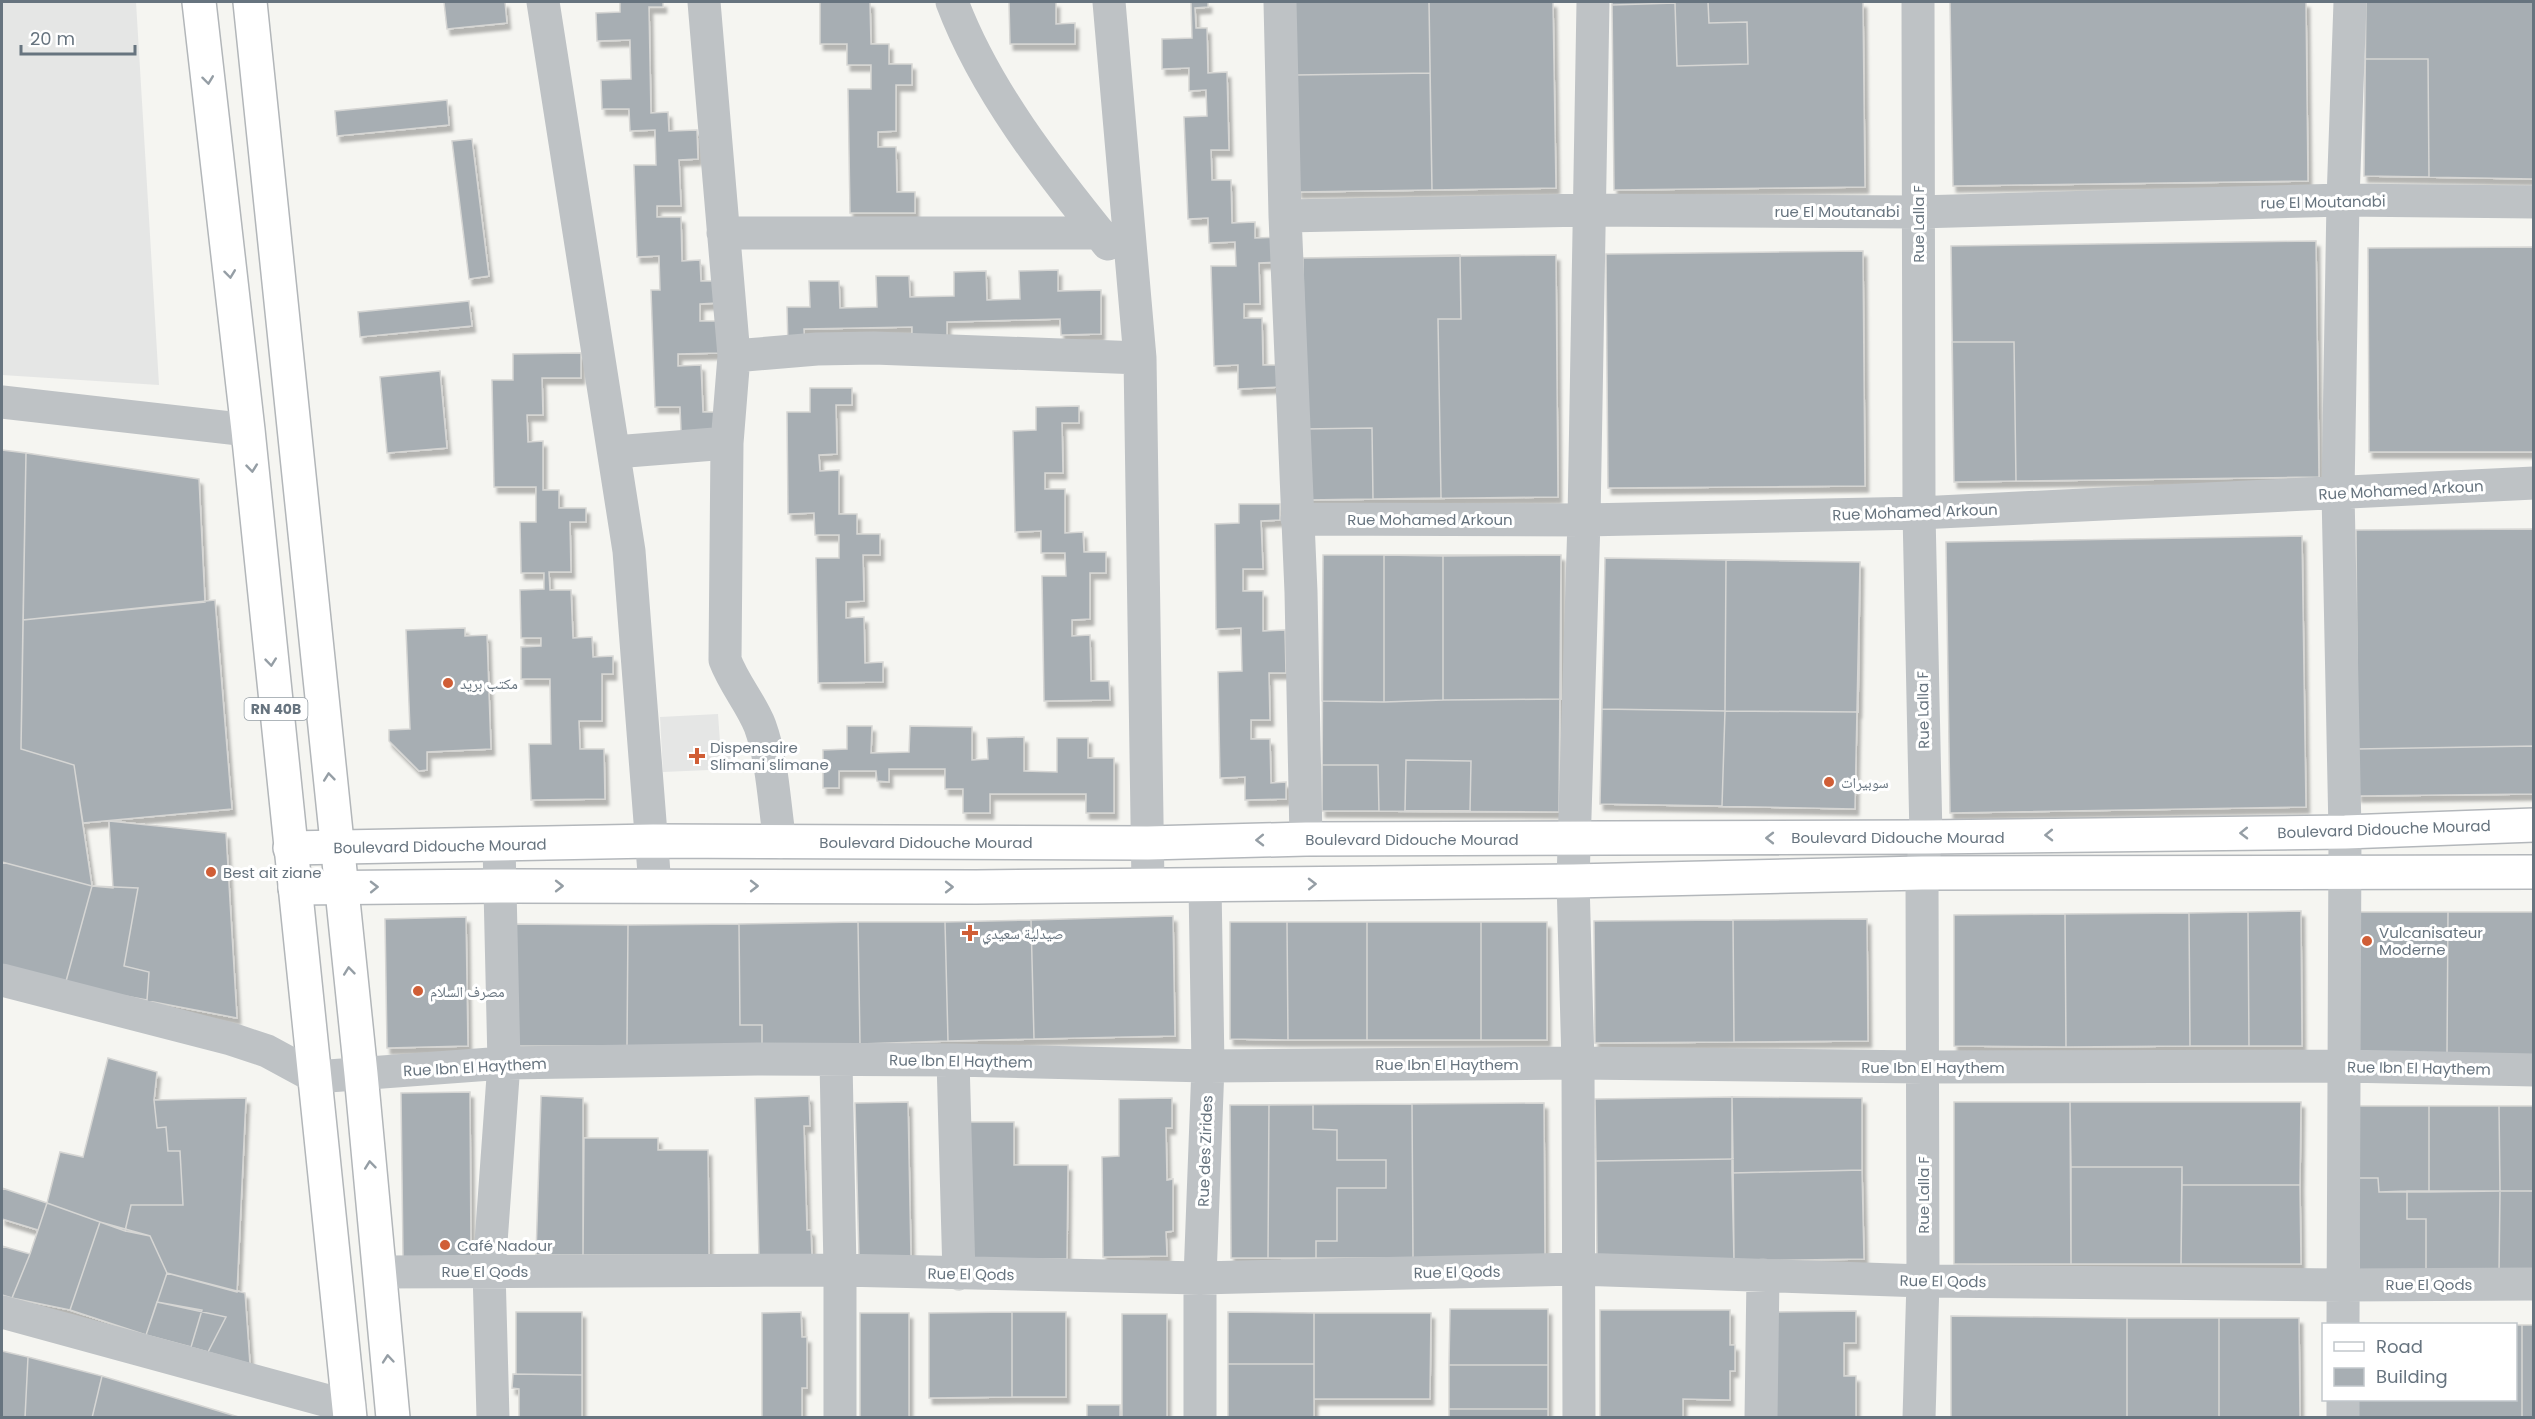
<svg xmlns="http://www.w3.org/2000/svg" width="2535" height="1419" font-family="Poppins,'Noto Naskh Arabic',sans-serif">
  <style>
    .built { fill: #e5e6e5 }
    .building { fill: #a7aeb3; stroke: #d6d6d4; stroke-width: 1.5; filter: url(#shadow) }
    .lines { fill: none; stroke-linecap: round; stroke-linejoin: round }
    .secondary-casing { stroke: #b3b7bb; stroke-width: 36 }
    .primary-casing { stroke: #b2b6b9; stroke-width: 36 }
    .minor { stroke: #bec2c5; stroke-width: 33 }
    .secondary { stroke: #fff; stroke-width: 33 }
    .primary { stroke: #fff; stroke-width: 33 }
    .oneway { stroke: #959ea5 }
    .poi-dot { fill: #d05e36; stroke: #fff; stroke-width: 2 }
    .labels { text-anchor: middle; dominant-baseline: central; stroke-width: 6; stroke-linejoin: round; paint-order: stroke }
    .shield { fill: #fff; stroke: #959ea5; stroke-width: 1.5 }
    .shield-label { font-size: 14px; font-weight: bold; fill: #67747f }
    .street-label { font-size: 15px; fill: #67747f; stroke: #fff }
    .poi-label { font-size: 15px; fill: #67747f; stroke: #fff; text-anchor: start }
  </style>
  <defs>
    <filter id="shadow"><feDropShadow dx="3.5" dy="6" stdDeviation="1.5" flood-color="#0004"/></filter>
  </defs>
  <rect width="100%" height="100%" fill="#f5f5f1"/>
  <path class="built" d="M2,2H136L159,385L2,375Z
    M718,714L720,742H730L732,769L663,772L660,717Z"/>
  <path class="building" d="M444,2H505L507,23L447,29Z
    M620,2H663V7H649L651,113L668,112L669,131L697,130L698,159L679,160L681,206H657V217H681L682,261L700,260L701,281H716L717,303L700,304V321H717L719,353L678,354V366L701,365L703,412H719V430L681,431L680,407H655L651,290H660L659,256L637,257L634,165H656L655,130L630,131L629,109H602L601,80L631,79L630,40L597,41L596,13L620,12Z
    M820,2H870L871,44H889V64H912V85H896V131L878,132V147H896L897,192H915V213H850L848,89H871V65H847V44H820Z
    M1009,2H1056V24L1075,23V44H1010Z
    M1191,2H1208V7L1195,8L1196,28H1207L1208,73L1227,72L1229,150H1211L1212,180H1231L1232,223L1255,222V238L1278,237V262L1259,263L1260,304H1244V318H1262L1263,365H1279L1280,387L1238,389V365L1214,366L1211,266H1236L1235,242L1209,243L1208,218L1188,219L1184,117L1207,116L1206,90L1189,91V68L1162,69V39L1192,38Z
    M1294,2H1553L1556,188L1298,192Z
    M1294,2H1429L1432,190L1298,192Z
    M1612,2H1863L1865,187L1614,190Z
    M1612,2H1708L1709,23L1747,22L1748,64L1677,66L1675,3L1612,5Z
    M1950,2H2306L2308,181L1953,186Z
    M2366,2H2534V179L2364,176Z
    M2365,59H2428L2429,177L2364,176Z
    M1430,73L1432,190L1298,192L1296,75Z
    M447,100L449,125L337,136L335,111Z
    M472,139L489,276L469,279L452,141Z
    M2316,241L2319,477L1954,482L1951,246Z
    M2534,247V452H2369L2368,248Z
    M1863,251L1865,486L1608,488L1606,254Z
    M1460,255L1461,319H1438L1441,498L1373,499L1372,428L1305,429L1303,258Z
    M1556,255L1558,497L1306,500L1303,258Z
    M1058,270V291L1101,290V334L1061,335L1060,319L947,322V341L912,342V327L804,329L805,348H788L787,307H810L809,281H839L840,308L877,307L876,276H909L910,297L954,296V272L986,271L987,300L1020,299L1019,271Z
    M469,301L472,326L360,337L358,312Z
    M1952,342H2014L2016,481L1954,482Z
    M581,353V378H542L543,415H527L528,442L543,441V490H559V508H586V522H570L571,572H549L550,590H571L573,638L592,637L593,657L613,656V674H602V721H579L580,749H604L605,799L531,800L529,744H551L550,679H521V647L541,646V638H521L520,590L544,589V573H521L520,522H536V487H494L492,380H513V354Z
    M440,371L447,448L387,453L380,377Z
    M810,388H852V405H836L837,454L819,455L820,471L839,470V514H857V534H880V555H863L864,601L846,602V618L864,617L865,663L883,662V682L818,683L816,558H839V535H815L814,513L788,514L787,412H810Z
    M1079,406V423H1062L1063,473H1045V489H1065V533L1083,532L1084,552H1106V573H1090V619L1072,620V636L1090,635L1091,681H1109L1110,700L1044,701L1042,576H1066L1065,553H1041V531L1015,532L1013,431L1036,430V407Z
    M1372,428L1373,499L1306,500L1305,429Z
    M2,450L26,453L21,749L74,765L92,886L2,862Z
    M26,453L199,479L205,602L23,620Z
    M1239,504H1280V520L1261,521L1263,569H1243V591H1263V631L1285,630L1286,673H1269L1270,720H1251V739H1270L1271,783L1286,782V799L1245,800V777L1220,778L1218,672L1242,671L1241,628L1216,629L1215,524L1239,523Z
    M2534,529V794L2358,796L2356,530Z
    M2302,536L2306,807L1950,813L1946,542Z
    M1323,555H1561L1559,812L1322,811Z
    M1323,555H1384V702L1322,701Z
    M1384,555L1443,556V700L1384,702Z
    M1561,555V699L1443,700V556Z
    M1605,558L1860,562L1855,809L1600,804Z
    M1605,558L1726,560L1725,711L1602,709Z
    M1726,560L1860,562L1858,712L1725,711Z
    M215,600L232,809L83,823L74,765L21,749L23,620Z
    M465,628V636L487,635L491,749L427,752V770L419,771L389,741V730L410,729L406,630Z
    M1602,709L1725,711L1722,806L1600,804Z
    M847,726H872L871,753L909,752L910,726L972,727V760L988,759L987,738L1024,737V771L1057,772V738H1088V758H1114V813H1086V794H990V813H963V789H945V769H889V782L877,781L876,771H839V788H823V750L847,749Z
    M2534,746V794L2358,796L2357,749Z
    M1406,760L1471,761L1470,811H1405Z
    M1322,765H1378L1379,811H1322Z
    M109,821L226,833L237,1018L65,985L92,886L113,888Z
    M2,862L92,886L65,985L2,968Z
    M92,886L138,888L124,966L149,972L147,1000L65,985Z
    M2301,911L2302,1046H2249L2248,912Z
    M2248,912L2249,1046H2190L2189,913Z
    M2360,912H2448L2447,1055L2359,1053Z
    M2448,912H2534V1055H2447Z
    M2189,913L2190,1046L2066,1047L2065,914Z
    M2065,914L2066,1047L1954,1046V915Z
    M1173,916L1175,1036L1034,1039L1031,920Z
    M466,917L468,1046L387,1048L385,919Z
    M1867,919L1868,1041L1734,1042L1733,920Z
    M1031,920L1034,1039L948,1041L945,922Z
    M1733,920L1734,1042L1595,1043L1594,921Z
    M858,922H945L948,1041L860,1044Z
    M858,922L860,1044L762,1045V1025H740L739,924Z
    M1230,922H1287L1288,1040L1230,1039Z
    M1287,922H1367V1040H1288Z
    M1367,922H1481V1040H1367Z
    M1481,922H1547V1040H1481Z
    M514,924L628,925L627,1046H514Z
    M739,924L740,1025H762V1045L627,1046L628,925Z
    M108,1058L157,1072L154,1100L157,1128L166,1127L168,1151H180L183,1205H131L125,1231L47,1203L60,1152L83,1157Z
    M470,1092L471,1256L403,1257L401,1093Z
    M541,1096L583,1098V1255H536Z
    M809,1096L810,1126H804L807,1230H811L812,1257L759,1258L755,1098Z
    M1732,1097L1862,1098V1170L1732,1173Z
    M1732,1097L1733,1159L1596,1161L1595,1099Z
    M246,1098L237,1292L167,1273L150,1236L125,1231L131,1205H183L180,1151H168L166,1127L157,1128L154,1100Z
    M1172,1098V1128H1166L1167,1180L1173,1179V1231L1166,1232L1167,1256L1103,1257L1102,1157L1119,1156V1099Z
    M908,1102L911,1257L859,1258L855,1103Z
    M1954,1102H2070L2071,1264H1954Z
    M2070,1102H2301L2300,1185H2182V1167H2071Z
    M1544,1103L1545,1257L1413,1258L1412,1104Z
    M1412,1104L1413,1258H1231L1230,1105Z
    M1269,1105H1313V1129L1337,1130V1160H1386V1188H1337V1241H1316V1259L1268,1258Z
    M2358,1106H2429V1192H2379L2378,1178H2358Z
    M2429,1106H2499L2500,1191L2429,1192Z
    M2499,1106H2534V1191H2500Z
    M964,1122H1014V1165H1068L1067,1259H964Z
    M584,1138H658V1150H708L709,1255H583Z
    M1733,1159L1734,1261L1597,1263L1596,1161Z
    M2071,1167H2182L2181,1264H2071Z
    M1862,1170L1864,1259L1734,1261L1732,1173Z
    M2358,1178H2378L2379,1192L2407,1191V1219H2426V1274H2359Z
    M2182,1185H2300L2301,1264H2181Z
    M2,1188L47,1203L38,1230L2,1219Z
    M2407,1191H2500L2499,1274H2426V1219H2407Z
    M2500,1191H2534V1274H2499Z
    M47,1203L100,1222L70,1310L12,1298L30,1254Z
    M100,1222L150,1236L167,1273L146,1335L70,1310Z
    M2,1246L30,1254L12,1298L2,1295Z
    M167,1273L245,1293L250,1364L146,1335Z
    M157,1302L226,1317L208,1352L146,1335Z
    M157,1302L202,1310L191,1347L146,1335Z
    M1450,1309H1548V1365H1449Z
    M1600,1310H1730V1345H1735V1371H1730V1400L1683,1399V1418H1600Z
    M1856,1311V1343H1844V1376H1856V1418H1776L1775,1312Z
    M516,1312H582V1375L516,1374Z
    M801,1312L802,1337H807V1388H802V1418H762V1313Z
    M1012,1312H1066V1397H1012Z
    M1012,1312V1397L929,1398V1313Z
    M1228,1312L1314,1313V1364H1228Z
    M860,1313H909V1418H860Z
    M1314,1313H1431L1430,1399H1314Z
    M1122,1314H1167V1418H1122Z
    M1951,1316L2127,1318V1418H1951Z
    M2127,1318H2219V1418H2127Z
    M2219,1318H2299L2300,1418H2219Z
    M2356,1323L2484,1324H2356Z
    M2516,1325H2522V1418H2355V1400H2516Z
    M2522,1325H2534V1418H2522Z
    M2,1351L28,1357L25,1418H2Z
    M28,1357L102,1376L92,1418H25Z
    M1228,1364H1314V1418H1228Z
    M1449,1365H1548V1409H1449Z
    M513,1374L582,1375V1418H519V1389L512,1388Z
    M102,1376L242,1418H92Z
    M1087,1405H1120V1418H1087Z
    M1449,1409H1548V1418H1449Z"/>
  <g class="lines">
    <defs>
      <path id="secondary" d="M290,848L653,841L1148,843L1306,839L1926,837L2345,832L2534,825
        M295,888L501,886L976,887L1573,881L1922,873L2534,872"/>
      <path id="primary" d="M199,2L248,430L350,1418
        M250,2L361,1074L393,1418"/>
    </defs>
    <use href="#secondary" class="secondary-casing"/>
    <use href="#primary" class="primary-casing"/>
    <path class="minor" d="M543,2L629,551L655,886
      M704,2L734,356L727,443L725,660C734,684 751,703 760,726C773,762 774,804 780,842
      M952,2C985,90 1048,170 1108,244
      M1109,2L1140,358L1148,885
      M1280,2L1285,216L1301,592L1306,839
      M1918,2L1919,513L1926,837L1922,873L1923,1281L1919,1418
      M1285,216L1589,210L1918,212L2343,200L2534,202
      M723,233H1099
      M734,356L817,349L874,348L1140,358
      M2,402L248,430
      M615,452L727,443
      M1297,519L1584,520L1919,513L2534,483
      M2,980L231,1039L267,1051L315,1077L504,1063L757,1059L953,1060L1208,1066L1578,1063L1923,1067L2344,1066L2534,1070
      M836,1060L840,1270V1418
      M953,1060L959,1274
      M380,1272L840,1270L1200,1278L1578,1269L1923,1281L2343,1285L2534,1284
      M2,1312L350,1407
      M2343,1324L2345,832L2338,493L2343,200L2350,2
      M2343,1400V1418
      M493,1418L489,1270L504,1063L499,845
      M1200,1418V1278L1208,1066L1205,885
      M1579,1418L1578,1063L1573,881L1584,520L1593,2
      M1761,1418L1763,1275"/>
    <use href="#secondary" class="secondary"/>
    <use href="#primary" class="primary"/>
  </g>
  <defs><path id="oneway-chevron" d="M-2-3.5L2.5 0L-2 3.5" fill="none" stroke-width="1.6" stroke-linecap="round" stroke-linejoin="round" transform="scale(1.5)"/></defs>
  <g class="oneway">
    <use href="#oneway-chevron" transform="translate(208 80) rotate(83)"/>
    <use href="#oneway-chevron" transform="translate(230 274) rotate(83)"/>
    <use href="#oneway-chevron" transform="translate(252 468) rotate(84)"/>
    <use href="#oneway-chevron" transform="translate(271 662) rotate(84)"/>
    <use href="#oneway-chevron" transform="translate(329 777) rotate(-96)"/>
    <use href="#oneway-chevron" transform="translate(2244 833) rotate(179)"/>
    <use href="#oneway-chevron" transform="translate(2049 835) rotate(179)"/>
    <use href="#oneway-chevron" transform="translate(1770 838) rotate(180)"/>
    <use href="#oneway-chevron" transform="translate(1260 840) rotate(179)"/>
    <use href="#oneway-chevron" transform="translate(1312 884) rotate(-1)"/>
    <use href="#oneway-chevron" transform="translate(559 886)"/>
    <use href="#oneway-chevron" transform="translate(754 886)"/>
    <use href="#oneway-chevron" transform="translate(374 887) rotate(-1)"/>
    <use href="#oneway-chevron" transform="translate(949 887)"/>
    <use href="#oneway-chevron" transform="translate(349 971) rotate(-96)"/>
    <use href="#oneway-chevron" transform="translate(370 1165) rotate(-96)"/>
    <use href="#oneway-chevron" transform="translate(388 1359) rotate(-95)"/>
  </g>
  <g class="poi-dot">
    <circle cx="448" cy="683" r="6"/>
    <path d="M694 747h6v6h6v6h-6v6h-6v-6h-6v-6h6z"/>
    <circle cx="1829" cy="782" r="6"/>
    <circle cx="211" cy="872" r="6"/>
    <path d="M967 924h6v6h6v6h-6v6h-6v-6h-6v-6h6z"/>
    <circle cx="2367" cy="941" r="6"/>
    <circle cx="418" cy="991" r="6"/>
    <circle cx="445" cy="1245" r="6"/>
  </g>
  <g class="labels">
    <rect class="shield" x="244.5" y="698" width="63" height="22" rx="4.5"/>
    <g class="shield-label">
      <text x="276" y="709">RN 40B</text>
    </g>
    <g class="street-label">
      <text transform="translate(2323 202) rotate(-1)">rue El Moutanabi</text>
      <text x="1837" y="211">rue El Moutanabi</text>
      <text transform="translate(1918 224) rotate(-90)">Rue Lalla F</text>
      <text transform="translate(2401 490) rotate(-3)">Rue Mohamed Arkoun</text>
      <text transform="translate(1915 512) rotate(-2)">Rue Mohamed Arkoun</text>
      <text x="1430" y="519">Rue Mohamed Arkoun</text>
      <text transform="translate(1923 710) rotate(-91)">Rue Lalla F</text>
      <text transform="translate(2384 829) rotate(-2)">Boulevard Didouche Mourad</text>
      <text x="1898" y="837">Boulevard Didouche Mourad</text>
      <text x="1412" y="839">Boulevard Didouche Mourad</text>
      <text x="926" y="842">Boulevard Didouche Mourad</text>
      <text transform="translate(440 846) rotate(-1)">Boulevard Didouche Mourad</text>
      <text transform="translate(961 1061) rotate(1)">Rue Ibn El Haythem</text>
      <text x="1447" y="1064">Rue Ibn El Haythem</text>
      <text transform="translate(475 1067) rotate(-3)">Rue Ibn El Haythem</text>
      <text x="1933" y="1067">Rue Ibn El Haythem</text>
      <text transform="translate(2419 1068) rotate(1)">Rue Ibn El Haythem</text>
      <text transform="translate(1205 1151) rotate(-88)">Rue des Zirides</text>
      <text transform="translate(1923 1195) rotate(-90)">Rue Lalla F</text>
      <text x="485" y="1271">Rue El Qods</text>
      <text transform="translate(1457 1272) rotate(-1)">Rue El Qods</text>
      <text transform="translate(971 1274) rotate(1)">Rue El Qods</text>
      <text transform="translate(1943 1281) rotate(1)">Rue El Qods</text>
      <text x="2429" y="1284">Rue El Qods</text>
    </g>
    <g class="poi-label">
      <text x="460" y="683">مكتب بريد</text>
      <text x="710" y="747">Dispensaire<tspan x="710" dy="17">Slimani slimane</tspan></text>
      <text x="1841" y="782">سوبيرات</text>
      <text x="223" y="872">Best ait ziane</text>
      <text x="2379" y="932">Vulcanisateur<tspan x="2379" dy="17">Moderne</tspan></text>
      <text x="982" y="933">صيدلية سعيدي</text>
      <text x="430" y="991">مصرف السلام</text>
      <text x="457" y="1245">Café Nadour</text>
    </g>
  </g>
  <rect width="2535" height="1419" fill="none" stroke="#67747f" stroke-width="6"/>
  <rect x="2322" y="1323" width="195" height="78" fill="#ffffff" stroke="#c2c7cc" stroke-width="1.5"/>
  <rect x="2334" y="1342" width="30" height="9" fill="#ffffff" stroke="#c2c7cc" stroke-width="1.5"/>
  <text x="2376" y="1353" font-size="18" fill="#67747f">Road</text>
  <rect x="2334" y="1368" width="30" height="18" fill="#a7aeb3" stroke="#c2c7cc" stroke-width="1.5"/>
  <text x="2376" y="1383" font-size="18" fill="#67747f">Building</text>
  <path d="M21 45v9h114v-9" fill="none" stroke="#67747f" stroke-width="3"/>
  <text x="30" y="45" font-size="18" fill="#67747f" stroke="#ffffff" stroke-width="4.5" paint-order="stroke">20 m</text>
</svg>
